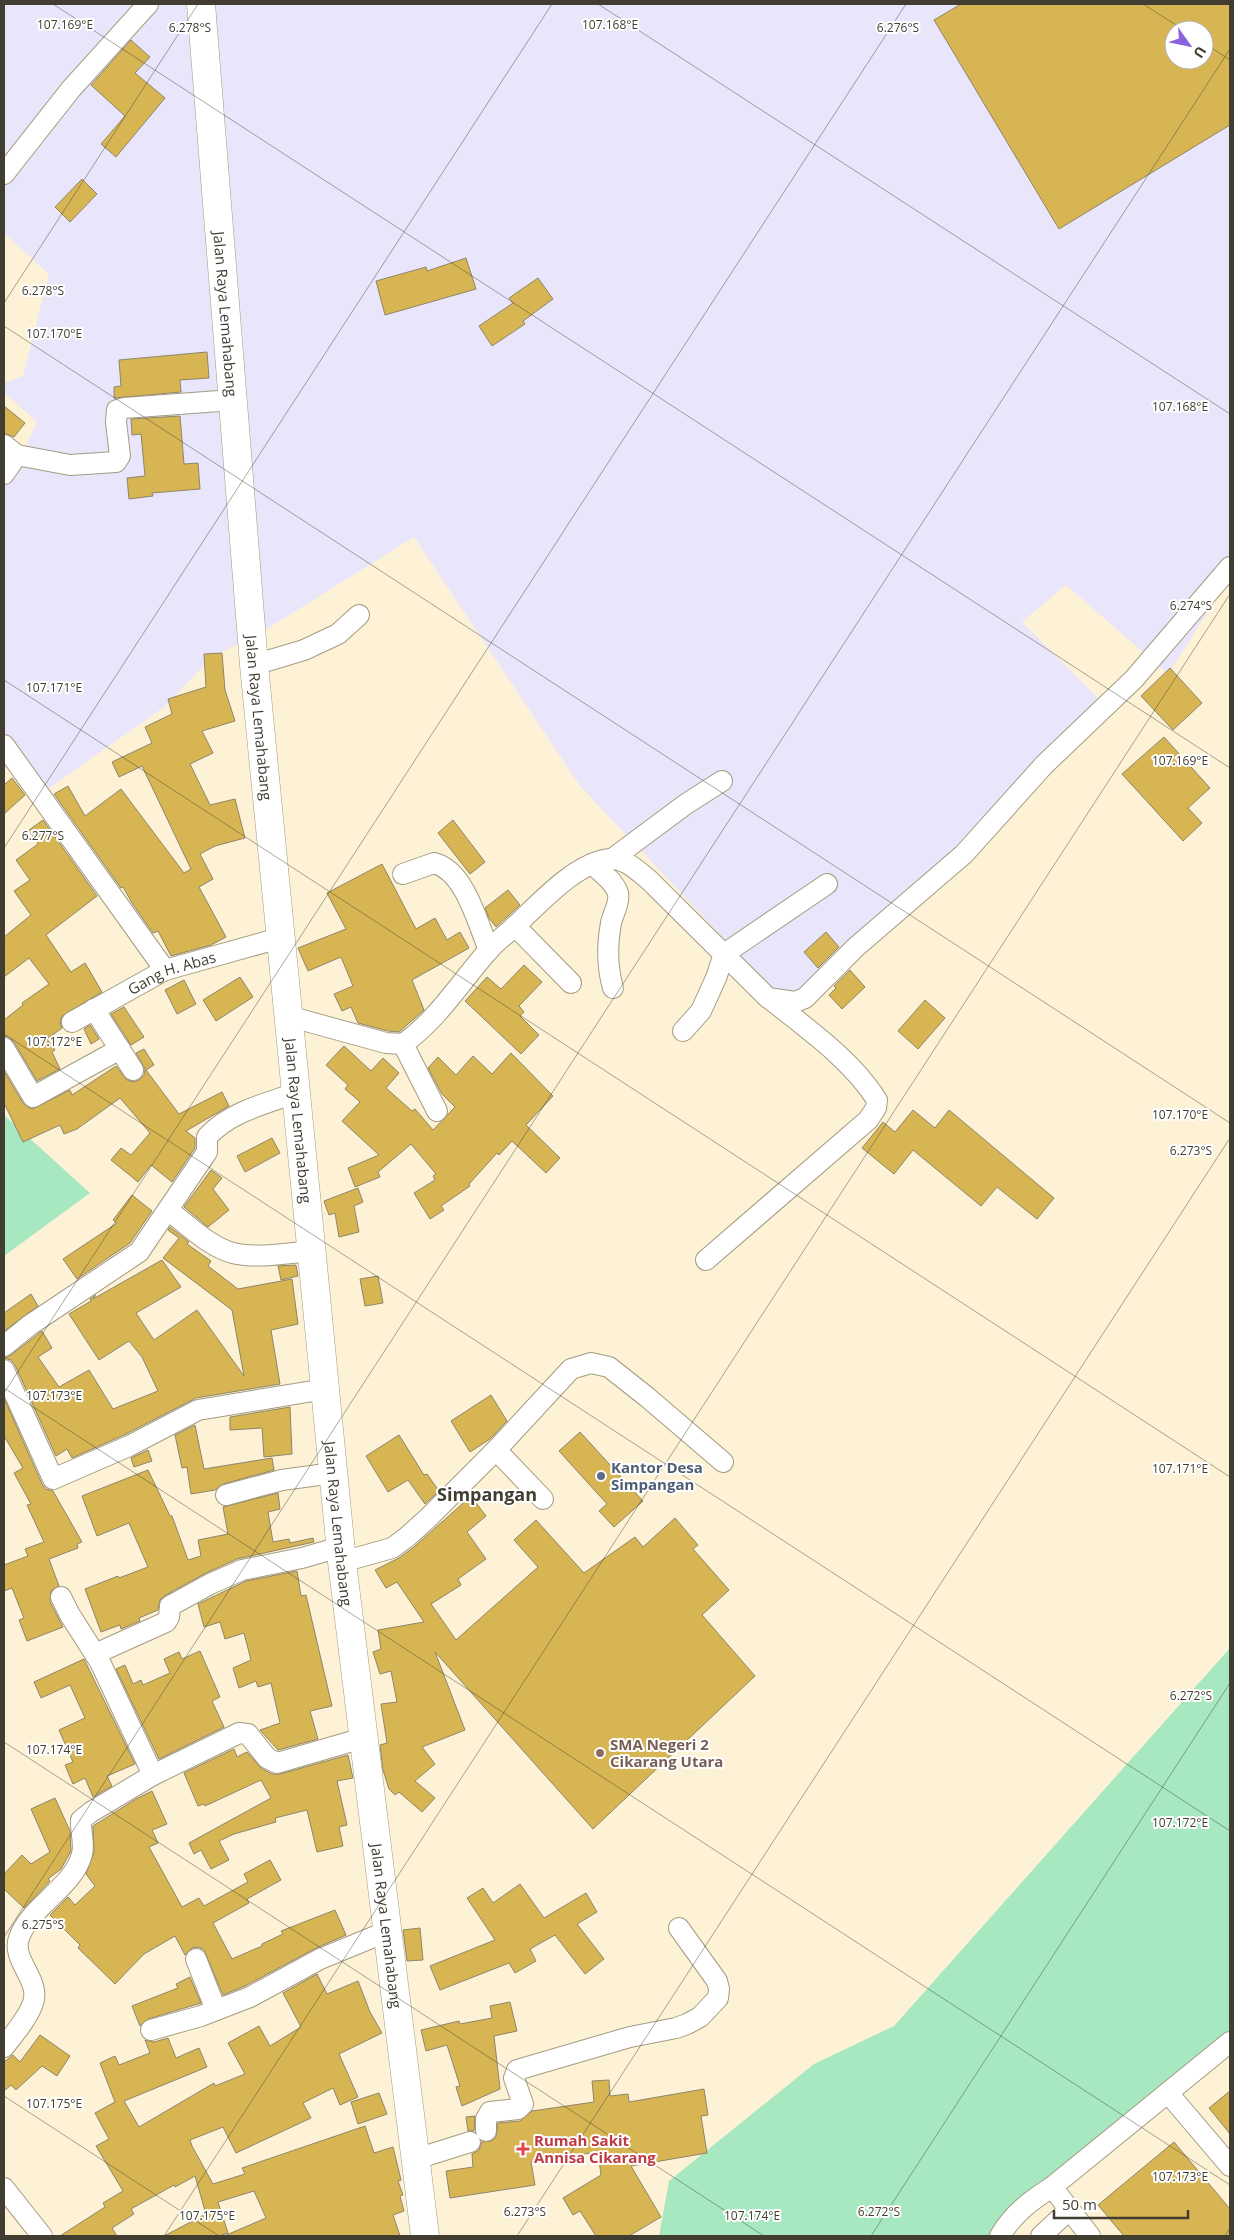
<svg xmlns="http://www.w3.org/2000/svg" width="1234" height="2240" font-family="'Open Sans',sans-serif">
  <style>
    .industrial { fill: #e9e5fb; fill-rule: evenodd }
    .green { fill: #a7e8c1 }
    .building { fill: #d7b552; stroke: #8e856b; fill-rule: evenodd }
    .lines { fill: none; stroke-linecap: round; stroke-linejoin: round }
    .street-casing { stroke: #a49b80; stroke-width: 22 }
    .primary-casing { stroke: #a49b80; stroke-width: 29 }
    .street { stroke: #fff; stroke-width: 20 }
    .primary { stroke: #fff; stroke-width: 28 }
    .ticks { fill: none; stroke: #413d31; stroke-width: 1; stroke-opacity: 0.45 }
    .service-dot { fill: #5c6f8a; stroke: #fff; stroke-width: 2 }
    .education-dot { fill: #8d6e63; stroke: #fff; stroke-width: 2 }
    .health-dot { fill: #e0444e; stroke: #fff; stroke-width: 2 }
    .labels { text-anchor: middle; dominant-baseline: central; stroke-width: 4; stroke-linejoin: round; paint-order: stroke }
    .street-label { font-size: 15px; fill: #413d31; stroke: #fff }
    .service-label { font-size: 15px; font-weight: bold; fill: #4e5e75; stroke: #fff; text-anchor: start }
    .education-label { font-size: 15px; font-weight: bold; fill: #785e54; stroke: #fff; text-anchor: start }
    .health-label { font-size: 15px; font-weight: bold; fill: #be3a42; stroke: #fff; text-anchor: start }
    .quarter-label { font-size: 18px; font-weight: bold; fill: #413d31; stroke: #fff }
    .ticks-label { font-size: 12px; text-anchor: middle; fill: #413d31; stroke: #fff; stroke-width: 4; stroke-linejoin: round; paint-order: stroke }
  </style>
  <rect width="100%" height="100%" fill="#fdf2d5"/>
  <path class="industrial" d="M4,4H1230V577L1168,674L1066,585L1022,622L1107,707L787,1005L580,786L414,537L270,627L211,658L164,707L38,796L4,742V481L19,461L37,422L4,392V383L23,376L49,274L4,233ZM1174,30H1204V60H1174Z"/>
  <path class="green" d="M4,1115L90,1193L4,1256Z
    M1230,1648V2032L1006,2211L994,2236H659L669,2181L814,2064L894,2026Z"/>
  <path class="building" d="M961,4H1230V125L1059,229L934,20ZM1174,30H1204V60H1174Z
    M131,40L150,57L135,73L165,98L116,157L101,144L125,116L91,85Z
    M82,179L97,194L70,222L55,207Z
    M466,258L476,289L385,315L376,281L426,267L427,271Z
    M538,278L553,299L523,321L525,324L492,346L479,326L513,303L509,298Z
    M207,352L209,378L180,380L181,392L114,398V387L121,386L119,360Z
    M4,406L25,423L14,437L4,433Z
    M180,416L184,464L198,463L200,489L152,493L153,496L129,499L127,478L145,476L141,434L132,435L131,419Z
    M222,653L225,690L235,721L202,731L213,753L190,764L210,805L235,799L245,838L215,846L200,854L213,879L199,887L226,937L211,945L171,956L158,931L153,933L132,903L123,887L121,888L54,794L68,786L85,816L121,789L184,873L191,869L142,766L119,777L112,762L152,743L145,727L172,714L168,699L206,687L204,654Z
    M1170,668L1202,703L1173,730L1141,696Z
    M1164,737L1210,788L1188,808L1202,823L1183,841L1122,774Z
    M12,778L25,795L4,814V785Z
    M43,820L97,896L46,935L71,972L85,963L102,992L62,1016L60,1022L62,1028L47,1039L55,1050L52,1052L60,1069L37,1081L14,1042L9,1037L4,1036V1020L23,1005L22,1003L49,984L29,958L4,977V937L31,915L14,891L30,880L16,860L38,844L29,830Z
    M453,820L485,862L470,874L438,833Z
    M382,864L416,929L435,918L447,940L460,932L469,948L412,980L424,1010L399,1032L388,1031L358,1023L351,1007L342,1011L334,994L353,986L341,957L308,971L298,948L346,929L327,893Z
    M508,890L520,905L496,927L489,918L485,908Z
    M826,932L839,947L818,968L804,952Z
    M524,965L542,982L519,1006L524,1012L520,1016L539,1035L521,1054L465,1001L487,977L501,989Z
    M850,970L865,987L842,1009L829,995L836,988L834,986Z
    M240,977L253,997L216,1021L203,1000Z
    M184,980L196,1004L177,1014L165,990Z
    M925,1000L945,1018L918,1049L898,1031Z
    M124,1007L144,1037L131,1045L111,1014Z
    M90,1025L99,1039L91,1044L84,1029Z
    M344,1046L371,1071L383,1058L399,1073L386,1088L412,1111L415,1109L433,1130L455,1107L442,1094L428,1068L438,1057L456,1075L473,1056L492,1074L511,1053L553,1096L526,1125L560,1158L546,1173L512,1141L499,1155L497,1153L469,1184L470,1186L441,1206L444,1210L430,1219L414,1193L435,1180L433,1176L436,1174L411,1144L378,1172L380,1177L355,1187L348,1168L379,1155L342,1121L360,1102L345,1089L348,1085L326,1065Z
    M144,1049L154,1065L146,1070L179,1114L222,1092L229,1106L186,1131L195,1138V1148L172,1182L151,1165L138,1182L111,1160L121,1148L131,1155L150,1133L120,1098L77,1129L64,1134L60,1125L23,1142L4,1103V1071L23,1103L28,1107L33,1109L70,1090L72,1095L116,1066L127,1080L133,1082L139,1080L144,1075L145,1069L136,1053Z
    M913,1110L935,1128L949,1110L1054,1198L1037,1219L997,1187L981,1206L913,1150L894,1174L862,1148L883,1122L895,1132Z
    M272,1138L280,1153L245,1172L237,1156Z
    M211,1170L222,1178L213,1189L229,1210L208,1227L184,1207Z
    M358,1188L363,1202L354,1206L359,1232L339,1237L335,1213L329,1215L324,1201Z
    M132,1195L152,1211L130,1243L77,1279L63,1259L117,1223L113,1220Z
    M170,1227L189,1242L187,1244L211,1261L208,1266L238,1289L292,1279L298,1324L271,1330L280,1384L196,1398L124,1435L72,1458L67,1449L56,1456L15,1365L11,1360L4,1358L11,1355L42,1331L52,1348L38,1357L59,1387L89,1370L113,1409L158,1391L142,1357L129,1341L99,1360L69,1314L91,1301L90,1299L96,1295L93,1299L162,1260L181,1287L136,1313L154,1340L197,1310L244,1376L232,1310L163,1258L179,1238L168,1230Z
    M296,1265L298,1276L281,1280L278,1266Z
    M378,1276L383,1303L365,1306L360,1279Z
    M31,1294L38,1306L4,1331V1313Z
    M491,1395L507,1421L490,1439L470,1452L451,1421Z
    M4,1398L42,1484L46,1489L53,1491L82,1542L77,1544L78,1548L49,1559L59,1586L51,1591L50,1602L63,1627L27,1641L19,1620L24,1618L12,1588L4,1591V1565L28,1556L25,1549L44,1542L27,1505L31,1504L14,1473L23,1468L4,1436Z
    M290,1407L292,1454L264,1457L262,1428L230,1430V1417Z
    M195,1425L204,1469L272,1458L274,1470L223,1484L215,1490L191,1494L187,1467L182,1468L175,1435Z
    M580,1432L643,1501L614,1527L599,1511L607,1504L559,1451Z
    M399,1435L424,1475L427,1474L439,1491L425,1504L408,1480L388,1492L366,1456Z
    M148,1450L152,1461L134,1467L131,1458Z
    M148,1470L170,1516H172L188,1560L201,1556L198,1540L228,1534L223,1507L278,1493L280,1509L268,1512L273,1542L289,1539L290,1543L313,1538L314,1542L237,1559L204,1574L164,1596L160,1600L158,1610L139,1618L140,1621L121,1629L120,1625L101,1632L85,1589L118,1576L119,1578L148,1567L129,1523L97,1536L82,1496Z
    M471,1496L486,1516L467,1532L486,1559L458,1579L461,1585L431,1604L456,1640L538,1567L514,1540L536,1520L584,1573L635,1537L643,1547L675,1518L698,1545L693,1549L729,1590L702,1615L755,1676L593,1829L435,1652L465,1730L422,1747L435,1764L415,1781L435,1798L422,1812L399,1792L395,1795L389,1789L383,1770L380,1745L387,1743L381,1704L397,1702L391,1671L380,1674L373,1652L381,1649L378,1630L424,1622L397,1582L386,1588L375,1570L399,1558L414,1547Z
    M297,1571L301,1596L306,1595L332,1706L310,1711L318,1739L278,1750L260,1730L280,1723L271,1683L258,1687L256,1681L239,1688L233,1668L251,1660L244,1633L225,1639L220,1622L204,1627L198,1604L246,1581Z
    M200,1651L220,1697L212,1701L224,1727L159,1759L116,1669L125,1665L133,1684L141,1680L143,1685L170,1673L164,1659L179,1652L182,1659Z
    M84,1659L135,1764L107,1776L112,1786L93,1797L85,1778L73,1784L65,1765L73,1762L59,1730L85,1718L70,1685L41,1698L34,1682Z
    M234,1749L237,1757L247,1752L261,1768L272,1774H280L348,1755L353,1778L337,1781L347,1825L339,1827L343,1846L317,1852L307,1810L275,1818L276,1822L234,1834L219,1841L229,1860L211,1869L201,1850L194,1854L189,1843L271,1798L261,1780L205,1806L204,1804L198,1806L184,1773Z
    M152,1791L167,1824L152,1830L158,1843L149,1847L182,1907L199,1898L204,1906L248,1882L244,1874L270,1860L281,1880L247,1899L249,1903L213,1923L232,1959L262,1946V1944L283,1934L281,1931L335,1910L346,1935L314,1949L245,1986L223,1995L204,1950L198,1947L192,1948L185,1955L175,1936L144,1954L115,1984L78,1948L80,1945L50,1915L68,1897L75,1905L95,1886L86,1874L94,1852L93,1826L136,1799Z
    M55,1798L70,1831L71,1851L61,1869L48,1879L50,1881L24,1908L4,1889V1874L22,1855L31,1864L50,1852L31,1809Z
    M520,1884L544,1918L586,1893L597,1912L577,1924L604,1959L585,1974L555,1935L530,1949L536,1961L515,1973L509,1963L440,1990L430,1966L495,1940L467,1898L483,1888L493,1903Z
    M420,1928L423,1960L407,1961L403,1930Z
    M317,1974L327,1994L358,1981L370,2012L382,2033L339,2054L358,2097L340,2105L333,2088L303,2103L311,2118L236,2153L223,2127L190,2140L192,2146L213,2184L245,2174L242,2168L365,2126L374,2153L393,2147L401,2180L398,2181L403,2195L400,2196L404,2211L393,2215L400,2236H224L266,2218L254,2191L218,2202L228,2233L219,2236H164L206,2214L195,2176L175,2187L174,2185L131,2209L134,2214L112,2228L117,2236H60L105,2207L103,2203L123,2191L96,2146L109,2139L95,2113L115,2102L100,2063L115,2056L119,2065L150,2053L145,2040L154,2042L168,2038L176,2058L199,2048L207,2067L124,2101L139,2127L214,2083L215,2086L245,2074L228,2043L259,2026L270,2046L301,2027L283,1993Z
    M190,1977L201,2003L148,2019L140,2026L132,2006L178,1988L176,1984Z
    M510,2002L517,2031L494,2036L500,2089L462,2106L456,2087L460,2086L447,2045L426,2051L421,2030L459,2021L460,2024L492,2018L490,2006Z
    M40,2035L70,2056L57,2076L42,2066L16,2090L11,2085L4,2091V2062L13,2055L20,2062Z
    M609,2080L610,2096L628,2094L629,2102L704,2089L708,2115L701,2116L707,2153L631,2166L661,2217L629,2236H596L580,2211L573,2215L563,2198L601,2175L598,2152L531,2162L535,2185L450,2198L446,2171L473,2167L472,2154L479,2150L482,2142L491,2141L496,2137L498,2123L520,2121L532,2111L594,2102L592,2081Z
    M1230,2091V2134L1209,2108Z
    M379,2093L387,2114L358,2124L351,2102Z
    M475,2116L474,2131H468L466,2117Z
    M1174,2142L1230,2209V2236H1124L1098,2205Z"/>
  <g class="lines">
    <defs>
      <g id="street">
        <path d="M4,174L71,89L148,4"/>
        <path d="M4,445L17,455L4,474"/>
        <path d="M17,455L70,465L116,462L120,456L116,422L117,410L124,408L233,400"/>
        <path d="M254,665L304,650L338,634L359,615"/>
        <path d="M4,745L165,970"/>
        <path d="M612,859L686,804L722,781"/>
        <path d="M592,864C601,872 614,881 618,893C620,902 613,914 611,923C607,945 607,967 613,988"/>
        <path d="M403,874L434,863C465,871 477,922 489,950"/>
        <path d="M515,926L571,983"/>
        <path d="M94,1009L133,1070"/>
        <path d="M288,1016L386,1043L403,1044C437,1020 460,983 487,952C495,942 506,935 515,926C539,904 576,862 610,859C625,858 638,871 649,880L768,998L795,1002L805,998L856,947L964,854L1044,765L1134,679L1230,567"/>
        <path id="s1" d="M72,1022L165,970L280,938"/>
        <path d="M683,1031L701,1011L716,978L724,954L827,884"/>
        <path d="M403,1044L437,1111"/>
        <path d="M4,1048L33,1097L120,1049"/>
        <path d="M168,1210C187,1224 209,1247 233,1253C257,1259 287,1253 312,1251"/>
        <path d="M706,1260L868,1120L876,1108L877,1100C851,1059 807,1029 770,999"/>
        <path d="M4,1346L30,1325L139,1252L207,1152V1137C230,1112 264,1104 296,1093"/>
        <path d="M4,1370L53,1479L129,1446L198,1410L325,1389"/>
        <path d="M496,1450L543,1499"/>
        <path d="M226,1495L282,1480L333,1473"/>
        <path d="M342,1562L392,1548L407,1537L427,1519L496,1450L571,1369L591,1363L609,1367L647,1397L723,1462"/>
        <path d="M61,1597L70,1615L100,1662L153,1775"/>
        <path d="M95,1654L166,1622L169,1617L170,1606L210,1584L242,1570L302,1558L340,1547"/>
        <path d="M196,1959L216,2010"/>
        <path d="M151,2030L201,2016L250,1997L320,1959L388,1931"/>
        <path d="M4,2047C14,2034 28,2018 33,2003C41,1980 11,1960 19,1938C29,1907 74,1887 82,1854C85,1843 80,1830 81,1820L91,1812L153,1775L239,1733L248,1734L267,1758L277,1763L363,1738"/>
        <path d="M1168,2093L1230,2166"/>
        <path d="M486,2131V2119L490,2112L518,2109L523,2104L514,2078L517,2070L630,2037L676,2028L687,2024L700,2017L718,1998L719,1989L717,1981L679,1928"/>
        <path d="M416,2159L470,2142"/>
        <path d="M4,2188L42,2236"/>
        <path d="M1000,2236C1013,2214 1030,2201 1052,2187"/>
        <path d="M1041,2236L1069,2210"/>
        <path d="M1090,2236L1052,2187L1230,2042"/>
      </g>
      <g id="primary">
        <path id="s2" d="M201,4L254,665L342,1562L425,2236"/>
      </g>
    </defs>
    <use href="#street" class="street-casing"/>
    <use href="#primary" class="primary-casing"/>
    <use href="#street" class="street"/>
    <use href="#primary" class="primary"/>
  </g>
  <path class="ticks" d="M53,4L1230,768M598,4L1230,414M1143,4L1184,30M1204,43L1230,60M4,303L198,4M4,326L1230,1123M4,680L1230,1477M4,848L552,4M4,1034L1230,1831M4,1388L1230,2185M4,1393L906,4M4,1742L764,2236M4,1937L1230,49M4,2096L219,2236M164,2236L1230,594M517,2236L1230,1138M871,2236L1230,1683M1225,2236L1230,2228"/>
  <circle class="service-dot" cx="601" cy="1476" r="5"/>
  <circle class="education-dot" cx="600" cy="1753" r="5"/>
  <path class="health-dot" d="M520.5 2141.5h5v5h5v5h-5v5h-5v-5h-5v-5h5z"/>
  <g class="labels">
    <g class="street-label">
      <text stroke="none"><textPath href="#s2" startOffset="311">Jalan Raya Lemahabang</textPath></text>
      <text stroke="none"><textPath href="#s2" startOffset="716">Jalan Raya Lemahabang</textPath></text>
      <text stroke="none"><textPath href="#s1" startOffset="112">Gang H. Abas</textPath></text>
      <text stroke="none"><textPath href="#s2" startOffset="1121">Jalan Raya Lemahabang</textPath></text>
      <text stroke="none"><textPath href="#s2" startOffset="1526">Jalan Raya Lemahabang</textPath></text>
      <text stroke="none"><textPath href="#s2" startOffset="1931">Jalan Raya Lemahabang</textPath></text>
    </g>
    <g class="service-label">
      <text x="611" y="1467">Kantor Desa<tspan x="611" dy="17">Simpangan</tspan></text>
    </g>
    <g class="education-label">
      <text x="610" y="1744">SMA Negeri 2<tspan x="610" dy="17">Cikarang Utara</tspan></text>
    </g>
    <g class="health-label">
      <text x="534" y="2140">Rumah Sakit<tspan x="534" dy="17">Annisa Cikarang</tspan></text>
    </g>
    <g class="quarter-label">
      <text x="487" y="1494">Simpangan</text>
    </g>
  </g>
  <g class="ticks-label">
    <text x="65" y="29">107.169°E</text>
    <text x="610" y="29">107.168°E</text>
    <text x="190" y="32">6.278°S</text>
    <text x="898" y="32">6.276°S</text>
    <text x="43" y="295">6.278°S</text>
    <text x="54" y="338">107.170°E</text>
    <text x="1180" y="411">107.168°E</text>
    <text x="1191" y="610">6.274°S</text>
    <text x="54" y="692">107.171°E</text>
    <text x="1180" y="765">107.169°E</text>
    <text x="43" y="840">6.277°S</text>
    <text x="54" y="1046">107.172°E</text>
    <text x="1180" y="1119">107.170°E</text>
    <text x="1191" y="1155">6.273°S</text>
    <text x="54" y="1400">107.173°E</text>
    <text x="1180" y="1473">107.171°E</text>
    <text x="1191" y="1700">6.272°S</text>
    <text x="54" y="1754">107.174°E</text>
    <text x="1180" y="1827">107.172°E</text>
    <text x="43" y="1929">6.275°S</text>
    <text x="54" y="2108">107.175°E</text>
    <text x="1180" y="2181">107.173°E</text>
    <text x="525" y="2216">6.273°S</text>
    <text x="879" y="2216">6.272°S</text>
    <text x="207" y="2220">107.175°E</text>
    <text x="752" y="2220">107.174°E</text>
  </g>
  <rect width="1234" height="2240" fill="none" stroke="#413d31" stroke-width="10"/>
  <g transform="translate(1189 45) rotate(123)"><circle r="24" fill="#ffffff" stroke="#b3b1ad"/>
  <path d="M0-4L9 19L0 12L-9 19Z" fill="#8b63de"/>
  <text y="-8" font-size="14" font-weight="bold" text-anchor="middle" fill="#413d31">U</text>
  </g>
  <path d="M1054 2210v8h134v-8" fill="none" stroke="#413d31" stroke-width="2.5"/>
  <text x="1062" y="2210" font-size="15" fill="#413d31" stroke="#ffffff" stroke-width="4" paint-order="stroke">50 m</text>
</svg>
